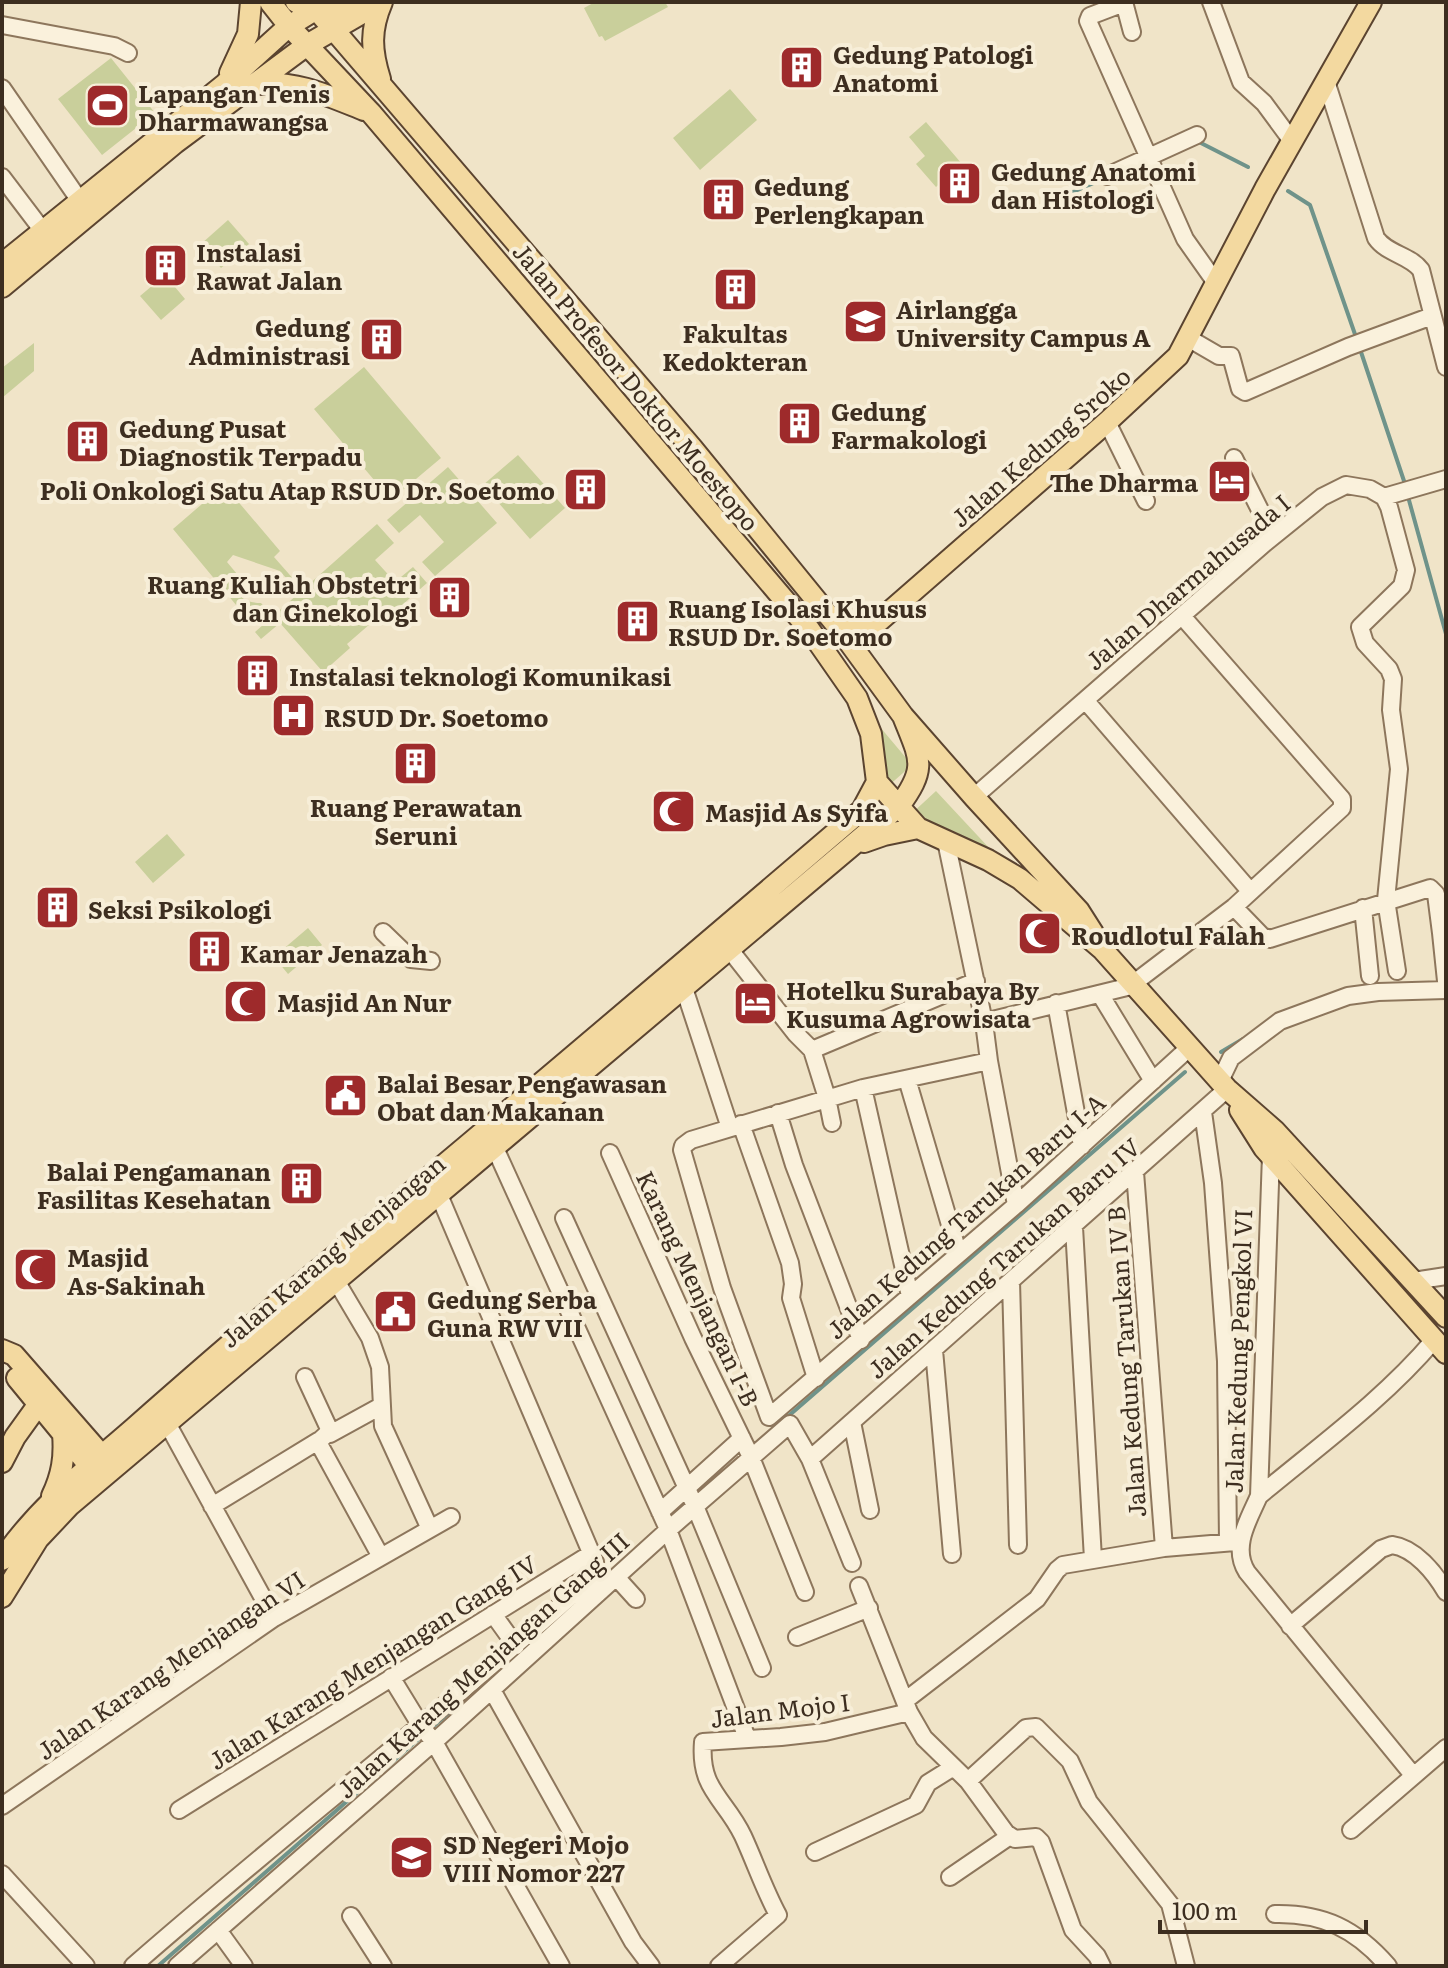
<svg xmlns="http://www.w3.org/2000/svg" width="1448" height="1968" font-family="Literata,serif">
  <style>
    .green { fill: #c9cf9b }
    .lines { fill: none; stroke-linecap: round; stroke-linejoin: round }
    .stream { stroke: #6f938a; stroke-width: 4 }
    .minor-casing { stroke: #8d765c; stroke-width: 20 }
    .major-casing { stroke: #5b4430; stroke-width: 24 }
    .minor { stroke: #faf1dc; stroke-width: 16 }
    .major { stroke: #f3d9a0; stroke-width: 20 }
    .labels { text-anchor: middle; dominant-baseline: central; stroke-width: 8; stroke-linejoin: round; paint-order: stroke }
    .poi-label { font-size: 24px; font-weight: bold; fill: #3d2e20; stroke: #f7eed8; text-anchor: start }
    .street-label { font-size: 24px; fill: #3d2e20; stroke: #f7eed8 }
  </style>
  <rect width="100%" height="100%" fill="#f0e4c8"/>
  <path class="green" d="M595,2H665L668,7L605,41L602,36L599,37L584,8Z
    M111,58L155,113L102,155L58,99Z
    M730,89L757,120L700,170L673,138Z
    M926,122L962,164L936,187L916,164L925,156L909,137Z
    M228,220L249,244L221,268L201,244Z
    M165,275L185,299L161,320L140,296Z
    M34,343V371L2,398V368Z
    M364,367L441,458L391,500L314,409Z
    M518,455L565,508L530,539L483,485Z
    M448,467L497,523L435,576L422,562L444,542L420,515L399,533L387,520Z
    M224,485L280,551L274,557L296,582L292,585L280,571L233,555L227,562L237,574C232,593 242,603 261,603L267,610L251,623L173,529Z
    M377,524L394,543L375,560L395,582L413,567L427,583L383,622L378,617L347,644L350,648L323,672L280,623L261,639L255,632Z
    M880,727L912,765L886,788Z
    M936,791L991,850L953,831L920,825L910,815Z
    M167,834L185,855L153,883L135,862Z
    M308,928L322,945L288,974L274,957Z"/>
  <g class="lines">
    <path class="stream" d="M1197,141L1248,167
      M1288,191L1310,205L1357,340
      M1048,203L1105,178
      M1360,349L1405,484
      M1407,493L1446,634
      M1221,1052L1243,1039
      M785,1419L1185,1072
      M429,1730L474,1691
      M158,1966L423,1735"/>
    <defs>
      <path id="minor" d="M1124,2L1132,32
        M1211,2L1241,82L1264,103L1292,141
        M1124,3L1090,16L1088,21L1185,239L1216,283
        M2,25L114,46L128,53
        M1326,81L1376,238C1387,254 1410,255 1421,270L1446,367
        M2,88L80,201
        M1107,176L1197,135
        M2,177L43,231
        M1188,338L1219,356H1231L1240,389L1245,392L1348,347L1432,316
        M1107,422L1146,501
        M1234,458L1273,536
        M1384,497L1446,479
        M1085,700L1250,891
        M974,797L1265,543L1322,497L1346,485L1370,489L1384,497L1389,507L1406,570L1402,586L1360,627L1365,643L1389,669L1393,679L1391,710L1399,769L1386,900L1397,971
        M946,841L984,1022L989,1061L1016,1205
        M1234,907L1262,936L1270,939L1430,888L1436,894L1441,933L1446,932
        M1363,908L1370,976
        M383,932L411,959L431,961
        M1441,933L1446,981
        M730,950L796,1034L812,1050L827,1098L832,1123
        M684,988L730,1128
        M1100,994L1153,1081
        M1056,1003L1082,1146
        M984,1022L1127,987L1134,983L1234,907L1342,808V799L1182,616
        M812,1050L976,981
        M989,1061L863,1088L691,1140L683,1146L682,1150L722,1288L769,1417L1016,1205L1190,1047
        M907,1079L958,1252
        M1220,1081L1231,1058L1280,1021L1348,996L1378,992L1446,990
        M863,1088L910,1296
        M1203,1112L1213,1183L1226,1361L1228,1542
        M778,1113L794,1165L861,1340
        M741,1124L790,1263L793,1284L791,1298L816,1378
        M495,1148L667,1527L747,1738
        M610,1153L693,1338L750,1455L805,1592
        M1271,1155L1259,1496C1249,1519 1231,1547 1247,1572L1413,1775
        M1135,1172L1164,1548
        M439,1195L595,1562
        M564,1218L695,1506L762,1668
        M1074,1227L1093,1559
        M335,1279L370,1338L380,1367L383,1426L430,1529
        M1011,1281L1018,1545
        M1413,1281L1446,1276
        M934,1350L952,1554
        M305,1377L330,1431L318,1442L381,1557
        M852,1422L870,1510
        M167,1423L274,1618
        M330,1434L381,1406
        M810,1459L1227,1089
        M1259,1496C1319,1446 1384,1399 1434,1340
        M212,1506L318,1441
        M660,1512L742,1438
        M617,1578L636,1599
        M859,1586L909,1712L924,1738L968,1781L1006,1833L1015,1839L1036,1837L1041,1842L1073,1930L1097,1956L1102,1966
        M493,1614L516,1646
        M1290,1626L1381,1549L1392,1545C1415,1548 1435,1573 1446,1592
        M797,1637L869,1608
        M391,1677L421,1726L434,1742L561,1966
        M492,1690L633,1942L651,1966
        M906,1700L1037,1599L1057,1570L1063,1565L1164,1548L1235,1542
        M968,1781L1026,1728L1036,1727L1070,1761L1089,1802L1170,1904L1186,1966
        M2,1806L274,1618L451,1517
        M179,1810L592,1553
        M1351,1830L1446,1748
        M815,1852L916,1805L928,1783L952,1768
        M2,1874L86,1966
        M950,1877L1010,1836
        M1275,1914C1323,1913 1356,1929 1388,1966
        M351,1916L383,1966
        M218,1930L244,1966
        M133,1966C286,1832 448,1708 598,1572
        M177,1966L434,1742L668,1530L790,1424L810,1459L852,1563
        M719,1966L778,1915C764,1889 755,1862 743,1836C725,1798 699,1790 703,1742L781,1737L825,1732L909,1712"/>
      <path id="major" d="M270,2L289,26L371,113L809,629L857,698L871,734L877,782L918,828L988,860L1020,879L1103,950L1227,1089L1275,1131L1446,1317
        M296,2L315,10L373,3
        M310,2L693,449L838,627L903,716L974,797L1079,911L1093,933
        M230,73L248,34L251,2
        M380,79C371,50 370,30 382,2
        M257,84C295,80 329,96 364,110
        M2,264L225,84L289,26L315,10
        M2,287L175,143L307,45L381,2
        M838,627L862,628L879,621L1107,422L1178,356L1265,189L1371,2
        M864,842L884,835L918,828
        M1240,1110L1264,1148L1446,1353
        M2,1350L14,1355L111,1466
        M17,1378L96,1474
        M2,1462L15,1437L38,1405
        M52,1496C62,1475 65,1457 63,1434
        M2,1560C37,1508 87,1469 134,1428C194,1375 255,1322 317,1271C500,1119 681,965 862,810L877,782
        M2,1597L38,1539L70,1505L899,806C928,767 920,759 903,716"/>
    </defs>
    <use href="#minor" class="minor-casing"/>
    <use href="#major" class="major-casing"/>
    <use href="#minor" class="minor"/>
    <use href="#major" class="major"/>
  </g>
  <defs>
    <symbol id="building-square" viewBox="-11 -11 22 22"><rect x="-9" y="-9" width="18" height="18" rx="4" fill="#9e2a2b" stroke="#f7eed8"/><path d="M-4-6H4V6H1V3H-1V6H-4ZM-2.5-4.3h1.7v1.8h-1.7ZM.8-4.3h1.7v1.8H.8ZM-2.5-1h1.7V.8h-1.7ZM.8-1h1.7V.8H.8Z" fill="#fff"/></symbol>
    <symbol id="stadium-square" viewBox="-11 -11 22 22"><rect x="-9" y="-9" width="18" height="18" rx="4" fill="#9e2a2b" stroke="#f7eed8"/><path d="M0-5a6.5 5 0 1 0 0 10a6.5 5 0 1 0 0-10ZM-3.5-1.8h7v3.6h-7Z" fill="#fff"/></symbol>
    <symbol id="university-square" viewBox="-11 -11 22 22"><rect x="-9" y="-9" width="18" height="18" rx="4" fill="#9e2a2b" stroke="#f7eed8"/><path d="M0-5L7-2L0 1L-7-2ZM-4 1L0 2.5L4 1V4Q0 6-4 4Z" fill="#fff"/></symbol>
    <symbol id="hotel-square" viewBox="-11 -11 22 22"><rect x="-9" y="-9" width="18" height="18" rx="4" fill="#9e2a2b" stroke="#f7eed8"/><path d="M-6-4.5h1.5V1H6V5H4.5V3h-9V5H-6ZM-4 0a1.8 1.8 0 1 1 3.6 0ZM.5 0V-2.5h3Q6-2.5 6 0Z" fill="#fff"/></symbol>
    <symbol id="hospital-square" viewBox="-11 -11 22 22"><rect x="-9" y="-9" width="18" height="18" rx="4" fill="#9e2a2b" stroke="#f7eed8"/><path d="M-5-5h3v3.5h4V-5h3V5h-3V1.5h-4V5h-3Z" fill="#fff"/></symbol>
    <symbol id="mosque-square" viewBox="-11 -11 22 22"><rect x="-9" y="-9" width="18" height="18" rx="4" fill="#9e2a2b" stroke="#f7eed8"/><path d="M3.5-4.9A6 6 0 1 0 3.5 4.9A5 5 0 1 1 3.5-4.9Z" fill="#fff"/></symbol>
    <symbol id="civic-square" viewBox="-11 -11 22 22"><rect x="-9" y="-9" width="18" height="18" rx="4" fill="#9e2a2b" stroke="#f7eed8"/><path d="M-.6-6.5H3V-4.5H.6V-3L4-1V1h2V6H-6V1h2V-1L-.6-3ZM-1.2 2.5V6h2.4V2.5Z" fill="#fff"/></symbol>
    <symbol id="school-square" viewBox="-11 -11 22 22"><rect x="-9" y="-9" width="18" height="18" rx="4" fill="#9e2a2b" stroke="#f7eed8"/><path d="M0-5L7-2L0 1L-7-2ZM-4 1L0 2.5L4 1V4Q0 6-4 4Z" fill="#fff"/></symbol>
  </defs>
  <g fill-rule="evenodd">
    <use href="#building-square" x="776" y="42" width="51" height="51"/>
    <use href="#stadium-square" x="82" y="80" width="51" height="51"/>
    <use href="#building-square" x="934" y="158" width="51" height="51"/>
    <use href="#building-square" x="698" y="174" width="51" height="51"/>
    <use href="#building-square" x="140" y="240" width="51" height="51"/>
    <use href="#building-square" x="710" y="264" width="51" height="51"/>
    <use href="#university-square" x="840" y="296" width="51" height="51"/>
    <use href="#building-square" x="356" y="314" width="51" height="51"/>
    <use href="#building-square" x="774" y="398" width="51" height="51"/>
    <use href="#building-square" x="62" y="416" width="51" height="51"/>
    <use href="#hotel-square" x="1204" y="456" width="51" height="51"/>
    <use href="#building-square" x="560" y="464" width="51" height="51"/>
    <use href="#building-square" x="424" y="572" width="51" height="51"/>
    <use href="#building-square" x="612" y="596" width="51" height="51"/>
    <use href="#building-square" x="232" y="650" width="51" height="51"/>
    <use href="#hospital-square" x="268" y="690" width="51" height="51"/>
    <use href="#building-square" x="390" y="738" width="51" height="51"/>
    <use href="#mosque-square" x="648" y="786" width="51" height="51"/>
    <use href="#building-square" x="32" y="882" width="51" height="51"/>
    <use href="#mosque-square" x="1014" y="908" width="51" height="51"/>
    <use href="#building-square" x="184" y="926" width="51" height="51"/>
    <use href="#mosque-square" x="220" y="976" width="51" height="51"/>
    <use href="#hotel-square" x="730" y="978" width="51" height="51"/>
    <use href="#civic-square" x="320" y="1070" width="51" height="51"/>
    <use href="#building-square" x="276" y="1158" width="51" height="51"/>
    <use href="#mosque-square" x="10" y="1244" width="51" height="51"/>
    <use href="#civic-square" x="370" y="1286" width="51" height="51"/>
    <use href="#school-square" x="386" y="1832" width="51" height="51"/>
  </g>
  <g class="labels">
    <g class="poi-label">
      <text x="833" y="53">Gedung Patologi<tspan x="833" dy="28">Anatomi</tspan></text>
      <text x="138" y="92">Lapangan Tenis<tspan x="138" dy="28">Dharmawangsa</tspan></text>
      <text x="991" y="170">Gedung Anatomi<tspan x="991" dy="28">dan Histologi</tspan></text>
      <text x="754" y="185">Gedung<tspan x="754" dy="28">Perlengkapan</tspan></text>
      <text x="196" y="251">Instalasi<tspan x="196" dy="28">Rawat Jalan</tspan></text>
      <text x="896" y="308">Airlangga<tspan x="896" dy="28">University Campus A</tspan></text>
      <text x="350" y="326" text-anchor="end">Gedung<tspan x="350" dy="28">Administrasi</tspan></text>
      <text x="735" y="332" text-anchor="middle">Fakultas<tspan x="735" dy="28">Kedokteran</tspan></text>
      <text x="831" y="410">Gedung<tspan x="831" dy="28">Farmakologi</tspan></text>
      <text x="119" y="427">Gedung Pusat<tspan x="119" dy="28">Diagnostik Terpadu</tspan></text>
      <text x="1198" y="481" text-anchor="end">The Dharma</text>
      <text x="555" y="489" text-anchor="end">Poli Onkologi Satu Atap RSUD Dr. Soetomo</text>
      <text x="418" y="583" text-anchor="end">Ruang Kuliah Obstetri<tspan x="418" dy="28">dan Ginekologi</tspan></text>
      <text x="668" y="607">Ruang Isolasi Khusus<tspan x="668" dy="28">RSUD Dr. Soetomo</tspan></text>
      <text x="289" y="675">Instalasi teknologi Komunikasi</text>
      <text x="324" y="716">RSUD Dr. Soetomo</text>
      <text x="416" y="806" text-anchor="middle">Ruang Perawatan<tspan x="416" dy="28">Seruni</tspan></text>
      <text x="705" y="811">Masjid As Syifa</text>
      <text x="88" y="908">Seksi Psikologi</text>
      <text x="1071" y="934">Roudlotul Falah</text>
      <text x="240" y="952">Kamar Jenazah</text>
      <text x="786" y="989">Hotelku Surabaya By<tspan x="786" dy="28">Kusuma Agrowisata</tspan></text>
      <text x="277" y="1001">Masjid An Nur</text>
      <text x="377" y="1082">Balai Besar Pengawasan<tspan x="377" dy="28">Obat dan Makanan</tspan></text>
      <text x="271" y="1170" text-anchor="end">Balai Pengamanan<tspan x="271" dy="28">Fasilitas Kesehatan</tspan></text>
      <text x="67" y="1256">Masjid<tspan x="67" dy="28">As-Sakinah</tspan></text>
      <text x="427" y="1298">Gedung Serba<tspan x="427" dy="28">Guna RW VII</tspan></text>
      <text x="443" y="1843">SD Negeri Mojo<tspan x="443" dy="28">VIII Nomor 227</tspan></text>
    </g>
    <g class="street-label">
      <text transform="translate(637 386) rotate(50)">Jalan Profesor Doktor Moestopo</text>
      <text transform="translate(1040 446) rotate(-41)">Jalan Kedung Sroko</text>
      <text transform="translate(1187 581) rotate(-40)">Jalan Dharmahusada I</text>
      <text transform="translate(965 1215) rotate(-41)">Jalan Kedung Tarukan Baru I-A</text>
      <text transform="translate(332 1250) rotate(-40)">Jalan Karang Menjangan</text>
      <text transform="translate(1003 1257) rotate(-41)">Jalan Kedung Tarukan Baru IV</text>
      <text transform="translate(699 1288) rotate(65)">Karang Menjangan I-B</text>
      <text transform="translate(1237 1351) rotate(-88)">Jalan Kedung Pengkol VI</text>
      <text transform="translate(1125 1362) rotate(-94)">Jalan Kedung Tarukan IV B</text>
      <text transform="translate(372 1661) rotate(-32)">Jalan Karang Menjangan Gang IV</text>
      <text transform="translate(170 1664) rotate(-34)">Jalan Karang Menjangan VI</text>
      <text transform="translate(482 1664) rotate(-42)">Jalan Karang Menjangan Gang III</text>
      <text transform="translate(780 1709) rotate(-7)">Jalan Mojo I</text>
    </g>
  </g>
  <rect width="1448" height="1968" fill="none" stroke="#3d2e20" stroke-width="8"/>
  <path d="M1160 1920v12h206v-12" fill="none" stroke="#3d2e20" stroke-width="4"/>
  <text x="1172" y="1920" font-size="24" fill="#3d2e20" stroke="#f7eed8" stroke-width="6" paint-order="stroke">100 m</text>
</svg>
